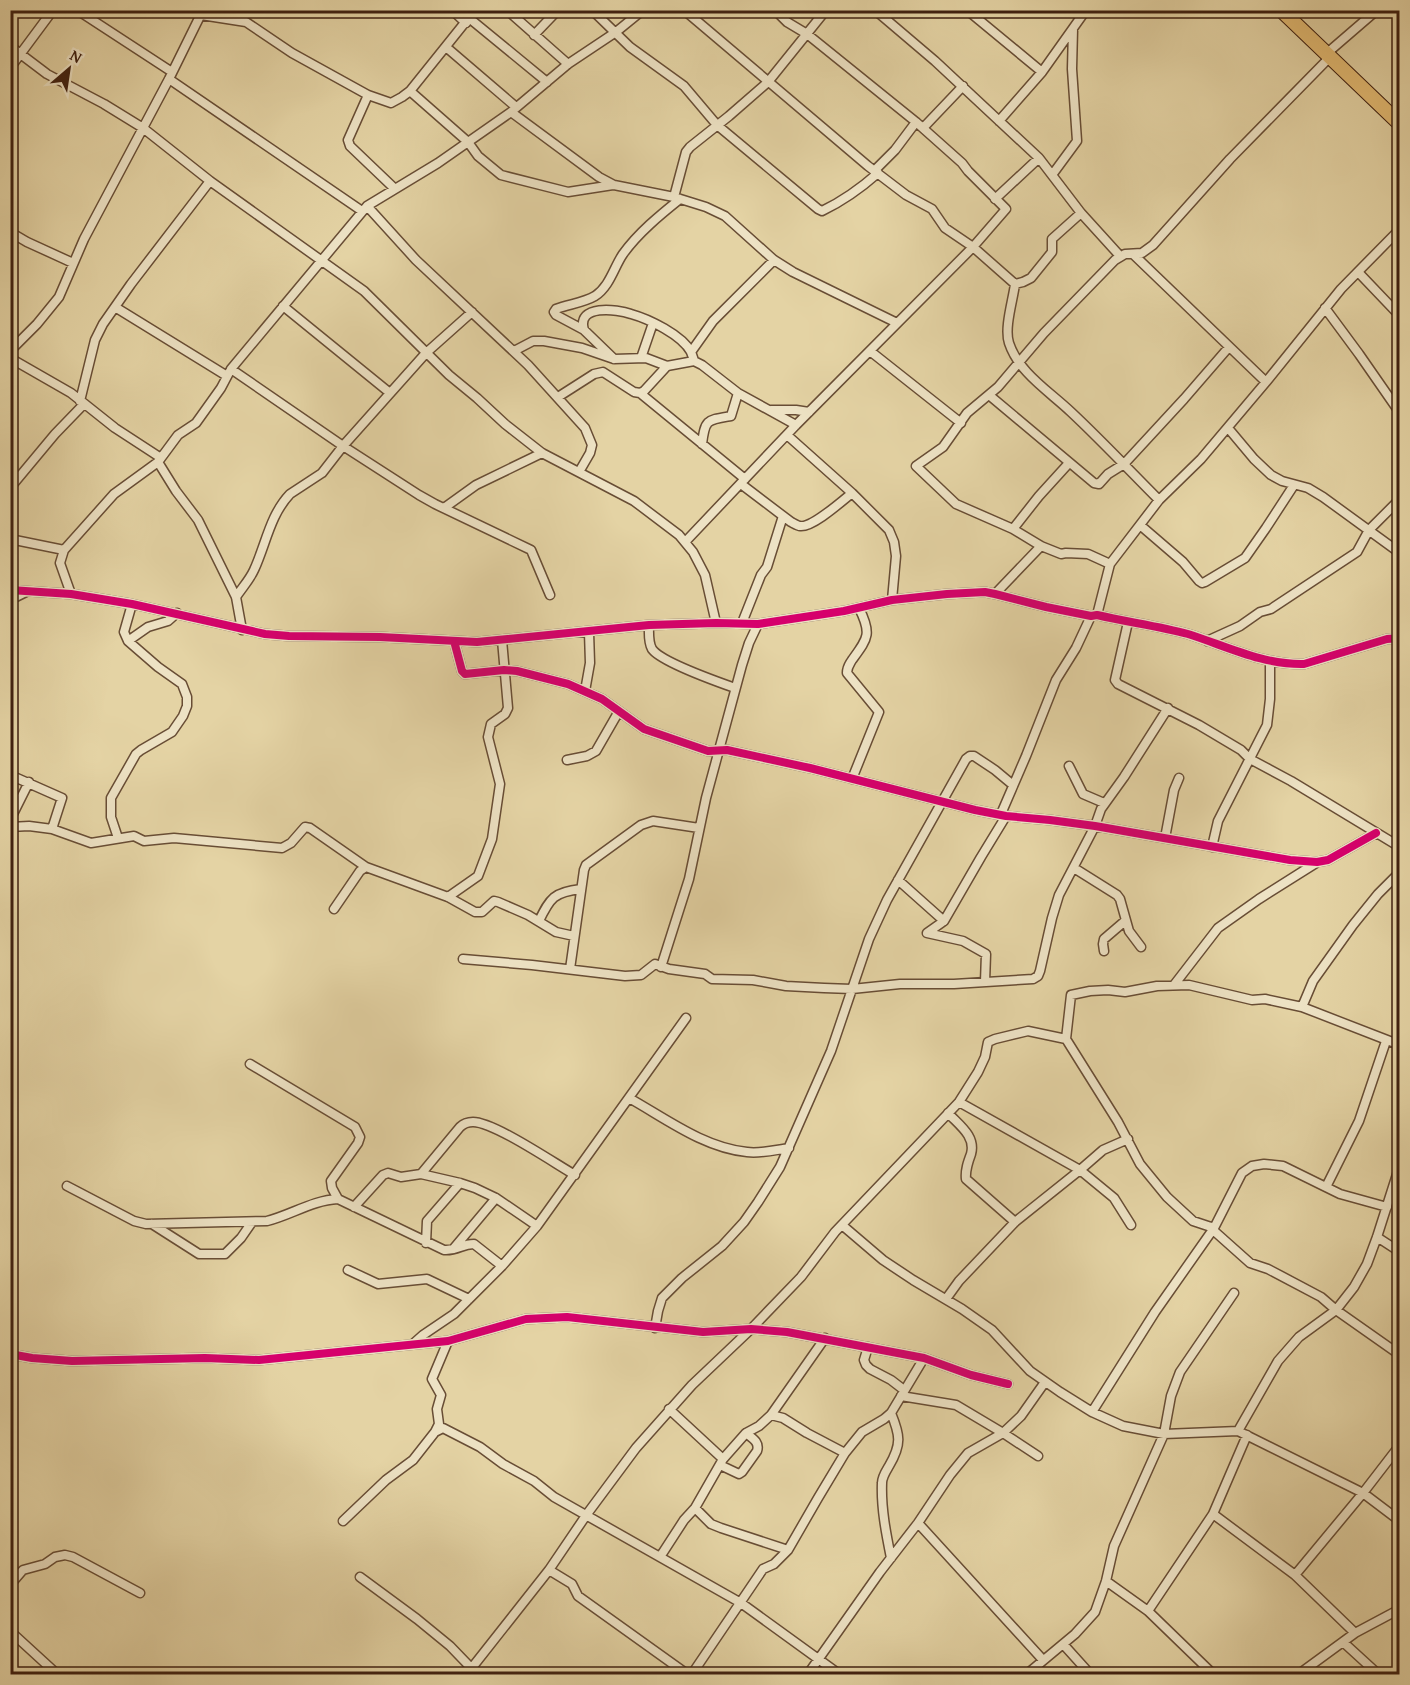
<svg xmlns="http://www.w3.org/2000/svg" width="1410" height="1685" font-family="'Gentium Book Plus',serif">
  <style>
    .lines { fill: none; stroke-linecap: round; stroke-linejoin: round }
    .minor-casing { stroke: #684d35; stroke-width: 11 }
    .primary-casing { stroke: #3f2010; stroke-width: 16 }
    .minor { stroke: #ede2c4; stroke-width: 8 }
    .primary { stroke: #e2ba72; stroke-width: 14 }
    .cycleway-casing { stroke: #ede2c4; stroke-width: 11 }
    .cycleway { stroke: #d6006c; stroke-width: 8 }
  </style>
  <rect width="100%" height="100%" fill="#e4d3a4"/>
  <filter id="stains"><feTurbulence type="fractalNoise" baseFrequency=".00333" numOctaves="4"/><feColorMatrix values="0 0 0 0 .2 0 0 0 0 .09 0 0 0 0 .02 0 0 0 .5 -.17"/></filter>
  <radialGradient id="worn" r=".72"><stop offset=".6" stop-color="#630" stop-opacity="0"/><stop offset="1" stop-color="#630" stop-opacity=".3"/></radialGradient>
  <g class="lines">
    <defs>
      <path id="minor" d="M77,10L172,72
        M195,10L201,15L246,22L292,53L368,95L391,103L402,97L410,91L475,10
        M452,10L466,23
        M507,10L568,64
        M592,10L630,47L684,86L717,125L818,209L822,211C843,201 861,188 878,173
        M684,10L868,166L906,195L932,209L945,228L973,247L1015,284
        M875,10L935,61L1039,158L995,199
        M967,10L1042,72
        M469,18L547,82
        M534,35L558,10
        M10,46L47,74L104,104L143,128L210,181L364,291L449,375L477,398L505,424L542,453L634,501L679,535L693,552L705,575L716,623
        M446,47L516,107
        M1326,54L1377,10
        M10,68L53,10
        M169,79L362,211
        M410,91L468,142L478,156L501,175L568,192L613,185
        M368,95L348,140L350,146L395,189
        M511,112L599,177L614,185L674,197L706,207L725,216L774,260L793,272L897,323
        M999,121L1042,72L1086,10
        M923,128L963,86
        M1039,158L1081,213L1120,256
        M874,171L895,150L916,122
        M1052,175L1077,141L1072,69L1073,29
        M674,197L686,152L690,147L729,116L768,82L826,10
        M367,206L416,260L528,365L585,428L592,445L590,453L579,472
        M1081,213L1052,239V252L1031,278L1023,282L1015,284C1013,300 1004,328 1009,343C1019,373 1049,391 1071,412C1101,440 1130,471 1159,500
        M10,232L27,242L73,263
        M1133,254L1266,382
        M1358,272L1400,316
        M283,306L390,393
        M115,307L227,376
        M1325,308L1359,354L1400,413
        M584,330L556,315L554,312L556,309C569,304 583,303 595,296C610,286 614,267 623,254C638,233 660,215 680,199
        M10,351L37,324L59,297L84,239L169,79L203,10
        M514,351L533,341H544L582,348L614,359L646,358L667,366
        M870,351L961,423
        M691,352L713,321L774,260
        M10,358L71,393L115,428L161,458
        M641,358L653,323
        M614,359L584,330C576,304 617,309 631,314C649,319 682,335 691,352C691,352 694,360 694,361
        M231,369L343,446L419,495L435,504L531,550L550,595
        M640,393L644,391L667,366L694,361L702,365L738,393L796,425
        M989,395L1094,483L1099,484L1108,474L1124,464L1184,399L1229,347
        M558,397L594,374L603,372L634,392L640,393L745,479
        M80,401L95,340L103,324L131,284L210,181
        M771,410H796L809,412
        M1228,428L1254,459L1271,475L1282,481L1308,488L1323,497L1400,553
        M787,435L852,493L889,530L894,542L896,556L892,600
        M702,444C705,419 707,420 731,416L738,393
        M158,462L176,491L198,520L236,597L242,630
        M741,484L791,522C793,523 798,526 800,526C812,528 842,501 852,493
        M10,488L55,434L84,404
        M444,508L476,485L542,453
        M1140,525L1183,562L1199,581L1202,583L1205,582L1245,558L1266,528L1294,485
        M1013,529L1039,496L1069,463
        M10,539L64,550
        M686,541L796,425L973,247L1006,209L968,171L962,163L916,122L807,34L787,22L775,10
        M1041,546L1013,529L956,504L916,466L943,447L967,413L998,387L1044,333L1115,260L1125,254L1142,253L1153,245L1230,159L1330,57
        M10,590L71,594L132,604L265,634L289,636L380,637L477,642L649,625L716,623L758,624L844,611L892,600L947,594L985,592L995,594L1046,607L1091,616L1097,615C1127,622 1158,626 1188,634C1226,646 1263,665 1304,664L1387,639L1400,638
        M71,594L60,563L64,550L114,494L158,462L178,435L196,423L221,388L231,369L367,206L438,163L511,112L568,64L616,32L643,10
        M995,594L1041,546L1061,554L1066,553L1088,554L1110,564
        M236,597C242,588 250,579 254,570C266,544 270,515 290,494L322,473L343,446L426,353L472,312
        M10,600L26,592
        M1097,615L1110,564L1159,500L1201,459L1266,382L1341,289L1400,229
        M1128,622L1115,680L1118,684L1199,725L1241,750L1250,759L1291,781L1400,847
        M742,623L761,575L767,567L783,516
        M649,625C649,633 648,642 652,649C661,662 718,682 735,688
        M128,641L148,627L168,621L177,613
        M454,641L462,671L465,674L504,670L517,671L568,684L602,699L644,729L708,751L727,750L810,768L975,810L1006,816L1050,820L1095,826L1290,860L1317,862L1328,860L1376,833
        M1207,641L1240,626L1260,612L1271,609L1357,552L1369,530L1400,499
        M585,691L590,663L589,632
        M567,760L587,756L596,751L619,711
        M1069,766L1083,794L1104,803
        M10,775L62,798L52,829
        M852,779L879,712L847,673C847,667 849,665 852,660C868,638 872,634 859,608
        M1001,814L1026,756L1056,680L1076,648L1091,616
        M10,820L29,782
        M10,827L29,826L52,829L91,843L134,836L144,841L174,838L282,848L291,843L305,827L310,828L366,867
        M118,838L111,817V798L136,754L141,750L172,732L183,716L187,706V697L182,684L158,667L128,641L124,632L132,604
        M1165,838L1174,790L1179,778
        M1212,847L1218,821L1267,725L1270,699V661
        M1074,868L1117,895L1120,899L1129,931L1141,947
        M898,880L944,921
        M448,897L478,876L492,839L500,784L488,737L491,724L505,714L508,708L502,640
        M334,909L360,871L366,867L448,897L475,912H482L494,901L498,902L528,915L556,932L574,936
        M539,921C550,898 554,892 581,889
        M1104,951L1103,944L1104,939L1125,921
        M463,959L532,965L625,976L641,975L655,964L669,969L705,974L712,979L753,980L786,986L824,988L852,989L900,984H954L1033,979L1038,976L1040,971L1052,918L1059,895L1095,826L1101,809L1124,777L1168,708
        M661,967L689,879L706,798L742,665L749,643L758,624
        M570,969L584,870L586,865L641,825L653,821L699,828
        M985,982L986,954L963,941L927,933L944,921L981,857L1006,816
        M1174,985L1218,928L1259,899L1316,863
        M1302,1007L1313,981L1353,925L1378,894L1400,872
        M250,1064L355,1127L360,1137L358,1143L331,1181L332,1188L338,1199
        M629,1098C665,1118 704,1148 747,1152C760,1154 775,1150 789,1148
        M959,1102L1080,1170L1114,1198L1131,1225
        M948,1113C959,1125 976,1136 971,1154C968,1162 965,1170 966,1179L1015,1222
        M421,1174L460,1127C464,1123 468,1122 473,1122C494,1122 554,1163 575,1175
        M67,1186L134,1221L146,1224L267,1221C291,1215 313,1200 338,1199L444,1250C458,1251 461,1244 474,1244L502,1266
        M1326,1187L1359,1121L1386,1041
        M354,1207L383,1175L388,1173L401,1177L421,1174L460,1183L475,1188L496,1198L537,1226
        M152,1224L199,1254H225L241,1238L252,1222
        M842,1225L883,1260L913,1280L962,1309L992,1330L1030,1371L1060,1392L1092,1412L1123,1426L1164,1434L1238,1431L1363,1493L1400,1521
        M1211,1227L1213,1230L1250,1263L1268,1269L1321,1297L1336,1310L1400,1355
        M1214,1228L1193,1221L1167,1197L1140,1164L1118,1122L1066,1039L1071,995L1090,991L1108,990L1125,992L1157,986L1189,985L1252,1000L1265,999L1302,1007L1400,1045
        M1377,1237L1400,1252
        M426,1243L427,1221L460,1183
        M454,1248L496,1198
        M348,1270L378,1284L427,1279L469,1299
        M946,1299L959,1281L1015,1222L1080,1170L1103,1150L1128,1139
        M655,1328L658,1311L662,1298L682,1278L722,1246L744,1222L758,1202L780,1167L831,1051L869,939L887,900L966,759L970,756H974L995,770L1013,785
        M414,1343L423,1335L454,1314L502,1266L537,1226L686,1018
        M868,1347L864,1360L866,1365L870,1369L891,1380L904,1390
        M10,1354L32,1358L72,1361L205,1358L259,1360L448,1341L526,1319L567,1317L703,1332L751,1329L787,1332L924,1358L971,1375L1008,1384
        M901,1396L956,1405L1003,1433L1038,1456
        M669,1409L723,1459
        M1092,1412L1155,1312L1214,1228L1242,1173L1252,1166L1264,1164L1283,1166L1340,1194L1387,1207
        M891,1413C900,1435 902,1444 889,1466C886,1471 882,1477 882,1483C881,1508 886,1533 891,1558
        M771,1415L783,1418L807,1433L845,1453
        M1238,1431L1278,1361L1299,1337L1336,1310L1354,1287L1367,1264L1377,1237L1400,1165
        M435,1432L439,1424L437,1409L441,1395L432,1379L448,1341
        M720,1465L739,1474L742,1472L757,1451C760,1442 752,1438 746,1433
        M695,1508L711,1524L721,1528L788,1550
        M1213,1514L1295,1575L1355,1633
        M343,1521L386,1480L413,1460L435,1432L443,1428L480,1447L503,1464L534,1481L554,1497L741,1603L839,1674
        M918,1523L1043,1660
        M660,1557L684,1520L695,1508L723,1459L746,1433L759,1426L771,1415L825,1338
        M549,1570L572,1584L578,1596L687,1674
        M1295,1575L1363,1493L1400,1445
        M360,1577L417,1619L450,1646L477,1674
        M1106,1581L1148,1611L1213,1674
        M10,1585L23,1570L45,1564L55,1557L65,1555L73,1557L140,1593
        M1148,1611L1213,1514L1247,1435
        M10,1631L57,1674
        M1343,1642L1378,1674
        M1063,1644L1090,1674
        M467,1674L549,1570L587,1514L636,1448L692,1385L751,1329L801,1277L835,1232L959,1102L978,1072L985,1057L988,1042L995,1039L1028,1031L1066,1039
        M692,1674L763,1569L774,1564L788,1550L818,1498L845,1453L862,1432L884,1419L891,1413L924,1358
        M808,1674L880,1572L918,1523L950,1475L968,1453L1003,1433L1021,1416L1045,1382
        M1027,1674L1075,1634L1095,1612L1106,1581L1114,1546L1164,1434L1171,1396L1180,1372L1234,1293
        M1299,1674L1355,1633L1400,1609"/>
      <path id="primary" d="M1281,10L1400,124"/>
    </defs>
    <use href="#minor" class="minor-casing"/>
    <use href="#primary" class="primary-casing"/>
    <use href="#minor" class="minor"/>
    <use href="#primary" class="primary"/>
    <defs>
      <path id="cycleway" d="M10,590L71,594L132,604L265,634L289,636L380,637L477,642L649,625L716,623L758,624L844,611L892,600L947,594L985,592L995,594L1046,607L1091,616L1097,615C1127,622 1158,626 1188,634C1226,646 1263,665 1304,664L1387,639L1400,638
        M454,641L462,671L465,674L504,670L517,671L568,684L602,699L644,729L708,751L727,750L810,768L975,810L1006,816L1050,820L1095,826L1290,860L1317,862L1328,860L1376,833
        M10,1354L32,1358L72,1361L205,1358L259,1360L448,1341L526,1319L567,1317L703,1332L751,1329L787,1332L924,1358L971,1375L1008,1384"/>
    </defs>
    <use href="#cycleway" class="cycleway-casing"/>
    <use href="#cycleway" class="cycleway"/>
  </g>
  <rect width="1410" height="1685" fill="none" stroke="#e4d3a4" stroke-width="36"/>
  <rect x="12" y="12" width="1386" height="1661" fill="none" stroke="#3f2010" stroke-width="3"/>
  <rect x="18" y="18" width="1374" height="1649" fill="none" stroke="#3f2010" stroke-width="1.5"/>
  <g transform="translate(69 69) rotate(29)" stroke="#ede2c4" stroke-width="4.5" paint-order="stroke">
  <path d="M0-4.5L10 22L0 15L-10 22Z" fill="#3f2010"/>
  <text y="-9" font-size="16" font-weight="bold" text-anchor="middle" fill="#3f2010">N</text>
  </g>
  <rect width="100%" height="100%" filter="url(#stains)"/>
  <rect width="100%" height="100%" fill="url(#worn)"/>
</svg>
